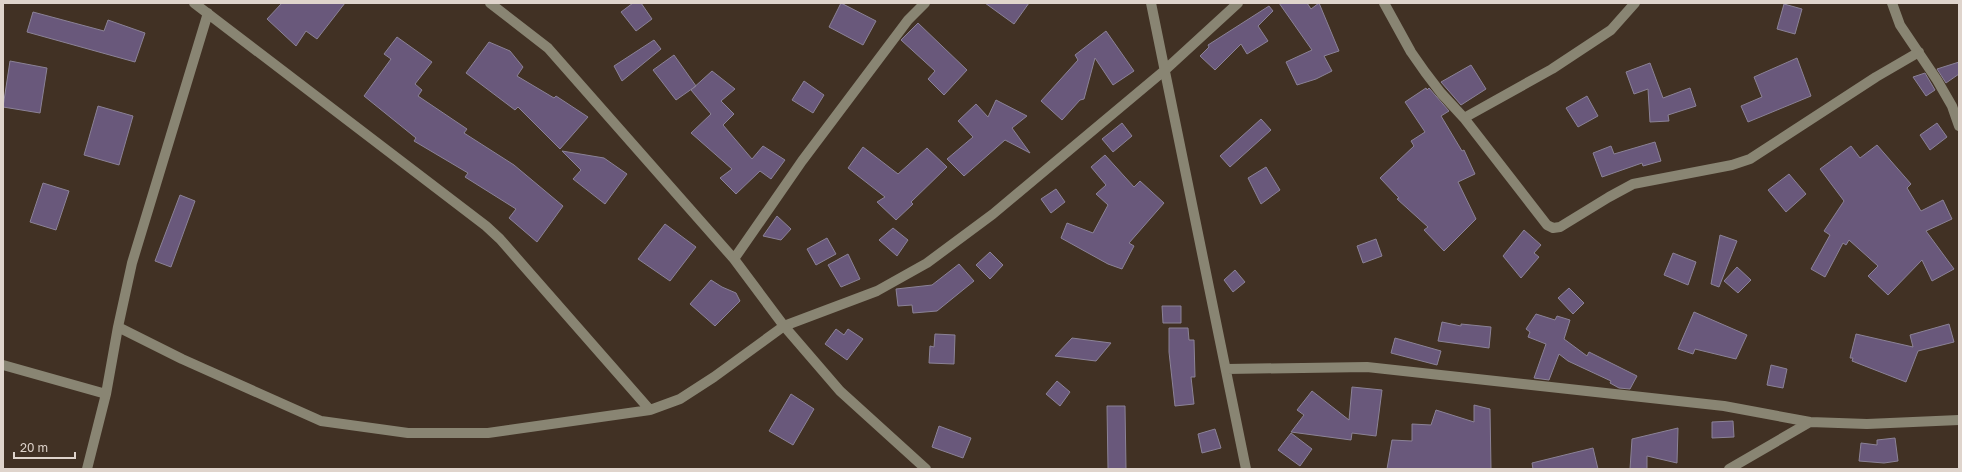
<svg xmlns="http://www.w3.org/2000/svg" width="1962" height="472" font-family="'Golos Text',sans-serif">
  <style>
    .building { fill: #69587b; stroke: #8b8296 }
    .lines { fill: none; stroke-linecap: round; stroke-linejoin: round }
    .minor { stroke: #898573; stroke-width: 10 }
  </style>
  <rect width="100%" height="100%" fill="#413124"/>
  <path class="building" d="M282,3H345L317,39L306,31L296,46L267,19Z
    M633,3H641L652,19L636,31L621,12Z
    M841,3L876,21L863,45L829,27Z
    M985,3H1029L1014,24Z
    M1279,3H1307L1311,9L1319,3L1339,51L1324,56L1332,71L1316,79L1297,85L1286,62L1312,50Z
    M1784,4L1802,9L1795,34L1777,29Z
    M1269,6L1273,11L1258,26L1268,41L1247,54L1241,44L1215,70L1200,56L1209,47L1208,45Z
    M33,12L104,31L108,20L145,33L135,62L27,32Z
    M918,23L967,70L944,95L928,79L935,71L901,40Z
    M1106,31L1134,71L1113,85L1095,58L1084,99L1080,100L1062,120L1041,101L1078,60L1075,55Z
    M397,37L432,62L415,84L422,90L418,96L467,129L464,133L514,165L563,206L537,242L509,218L516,209L465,177L468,173L414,141L416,138L364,96L391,59L384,54Z
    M654,40L661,49L622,81L614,66Z
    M489,42L510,51L523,67L517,76L554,98L556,96L588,117L560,149L518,107L515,110L466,73Z
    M674,55L696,86L676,100L653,70Z
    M1797,58L1811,96L1748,122L1741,106L1762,97L1754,77Z
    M10,61L47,68L40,113L3,107Z
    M1959,62V74L1946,83L1937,69Z
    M1650,63L1663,98L1690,88L1696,106L1668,115L1669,121L1650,122L1648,89L1634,94L1626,72Z
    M1471,65L1486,89L1461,105L1441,82Z
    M712,71L735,89L721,101L734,114L723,125L752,159L763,146L785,160L771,179L760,171L736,194L720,178L732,169L691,133L711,114L691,90Z
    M1925,73L1935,90L1926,96L1913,77Z
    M804,81L824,95L813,113L792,100Z
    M1426,88L1427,90L1429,88L1449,111L1441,116L1462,151L1464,150L1475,174L1458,182L1476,219L1444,251L1424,230L1428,227L1397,199L1399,198L1380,178L1414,146L1411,141L1425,132L1405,102Z
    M1587,96L1598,116L1578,127L1566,108Z
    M996,100L1027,116L1012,128L1030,153L1005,140L964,176L947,159L973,137L958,121L976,104L988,117Z
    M98,106L133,116L119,165L84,155Z
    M1261,119L1271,130L1230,167L1220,156Z
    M1122,123L1132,136L1113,152L1102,139Z
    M1937,123L1947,137L1930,150L1920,135Z
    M1655,142L1661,161L1643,166L1642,163L1602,177L1593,153L1611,146L1614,154Z
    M1877,145L1911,184L1907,188L1921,211L1943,200L1952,219L1926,231L1954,269L1932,281L1922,260L1888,295L1868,276L1878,266L1849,240L1846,245L1843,243L1825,277L1811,269L1830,235L1824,231L1844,201L1820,169L1851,146L1860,158Z
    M863,147L898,174L927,148L947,167L911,202L913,204L896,220L877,202L885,197L848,168Z
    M562,151L604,158L627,174L605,204L573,179L581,170Z
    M1105,155L1134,187L1140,181L1164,203L1129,243L1134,246L1122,269L1108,264L1061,238L1067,223L1093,233L1108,205L1096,194L1106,185L1091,167Z
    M1266,167L1280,190L1261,204L1248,178Z
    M1789,174L1806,194L1786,212L1768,190Z
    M43,183L69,191L56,230L30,222Z
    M1056,189L1065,202L1051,213L1041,199Z
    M180,195L195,201L171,267L155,261Z
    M777,216L791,229L781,240L763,236Z
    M665,224L696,247L670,281L638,259Z
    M893,228L908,240L897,256L879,240Z
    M1524,230L1541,245L1534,253L1539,257L1521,278L1503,256Z
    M1720,235L1737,241L1719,287L1711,284Z
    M827,238L836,254L816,265L807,249Z
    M1376,239L1382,256L1363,263L1357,246Z
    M990,252L1003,265L990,279L976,265Z
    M1673,253L1696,262L1688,285L1664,275Z
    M848,254L860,279L841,287L828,265Z
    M959,264L974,281L937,311L913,313L912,305L898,306L896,289L932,285Z
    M1737,267L1751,280L1738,293L1724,281Z
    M1235,270L1245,282L1233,292L1224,280Z
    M711,280L722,287L736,293L740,301L715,326L690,304Z
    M1569,288L1584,303L1573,314L1558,298Z
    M1162,306H1181V323H1163Z
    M1694,312L1747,335L1736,359L1695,349L1693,354L1678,349Z
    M1536,314L1555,320L1557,316L1570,320L1564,339L1587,356L1589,352L1637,376L1630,389L1619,388L1610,383L1611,381L1568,361L1559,354L1549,380L1534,378L1546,344L1528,337L1530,332L1526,329Z
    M1442,322L1461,326V324L1491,327L1489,348L1438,341Z
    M1949,324L1954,342L1918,351L1906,382L1852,361L1853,358H1850L1856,334L1913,347L1910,335Z
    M1169,328H1188L1189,340H1194L1195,377H1191L1194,404L1175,406L1169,352Z
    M836,329L844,335L848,329L863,339L847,360L825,344Z
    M935,334L955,335L954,364L929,363L930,346L934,347Z
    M1072,338L1111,343L1096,361L1055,356Z
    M1395,338L1441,351L1437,365L1391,353Z
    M1771,365L1787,369L1783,388L1767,385Z
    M1057,381L1070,392L1060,406L1046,394Z
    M1352,387L1382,390L1376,436L1352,433L1351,440L1291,432L1304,415L1297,410L1312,391L1349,420Z
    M791,394L814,409L793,445L769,431Z
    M1474,405L1490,409L1491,469H1387L1392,440L1412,441V424L1431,425L1436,410L1474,422Z
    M1107,406H1125L1126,469H1108Z
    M1733,421L1734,437L1712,438V422Z
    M939,426L971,438L963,458L932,447Z
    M1678,428L1677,463L1647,456V469H1630L1632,439Z
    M1215,429L1221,448L1202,453L1198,434Z
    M1291,433L1312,449L1300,466L1278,450Z
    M1895,438L1898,461L1884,463L1859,461L1861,443L1877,445V440Z
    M1593,448L1598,469H1533L1532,463Z"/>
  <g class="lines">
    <path class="minor" d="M194,3L486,226L500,239L650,410
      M490,3L548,48L734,259L784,326L840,391L926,469
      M1151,3L1246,469
      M1384,3L1411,52L1425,72L1441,93L1464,118L1547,225L1553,228L1560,227L1609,197L1633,184L1732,165L1750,159L1876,77L1919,52
      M1892,3L1900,25L1937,80L1952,106L1959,126
      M1464,118L1552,69L1611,30L1635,3
      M734,259L802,161L908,20L925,3
      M118,327L182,359L321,421L408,433H488L650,410L680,399L714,377L784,326L877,291L927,263L993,214L1165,70L1238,3
      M3,365L106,394
      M1227,369L1367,367L1724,406L1810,422L1867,424L1959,420
      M87,469L106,394L118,327L132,263L208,13
      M1729,469L1810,422"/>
  </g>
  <rect width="1962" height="472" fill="none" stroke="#dfd4cc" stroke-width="8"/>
  <path d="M14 452v6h61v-6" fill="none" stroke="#dfd4cc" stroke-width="2"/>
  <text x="20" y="452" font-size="12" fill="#dfd4cc" stroke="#413124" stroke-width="3" paint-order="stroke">20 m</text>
</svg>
